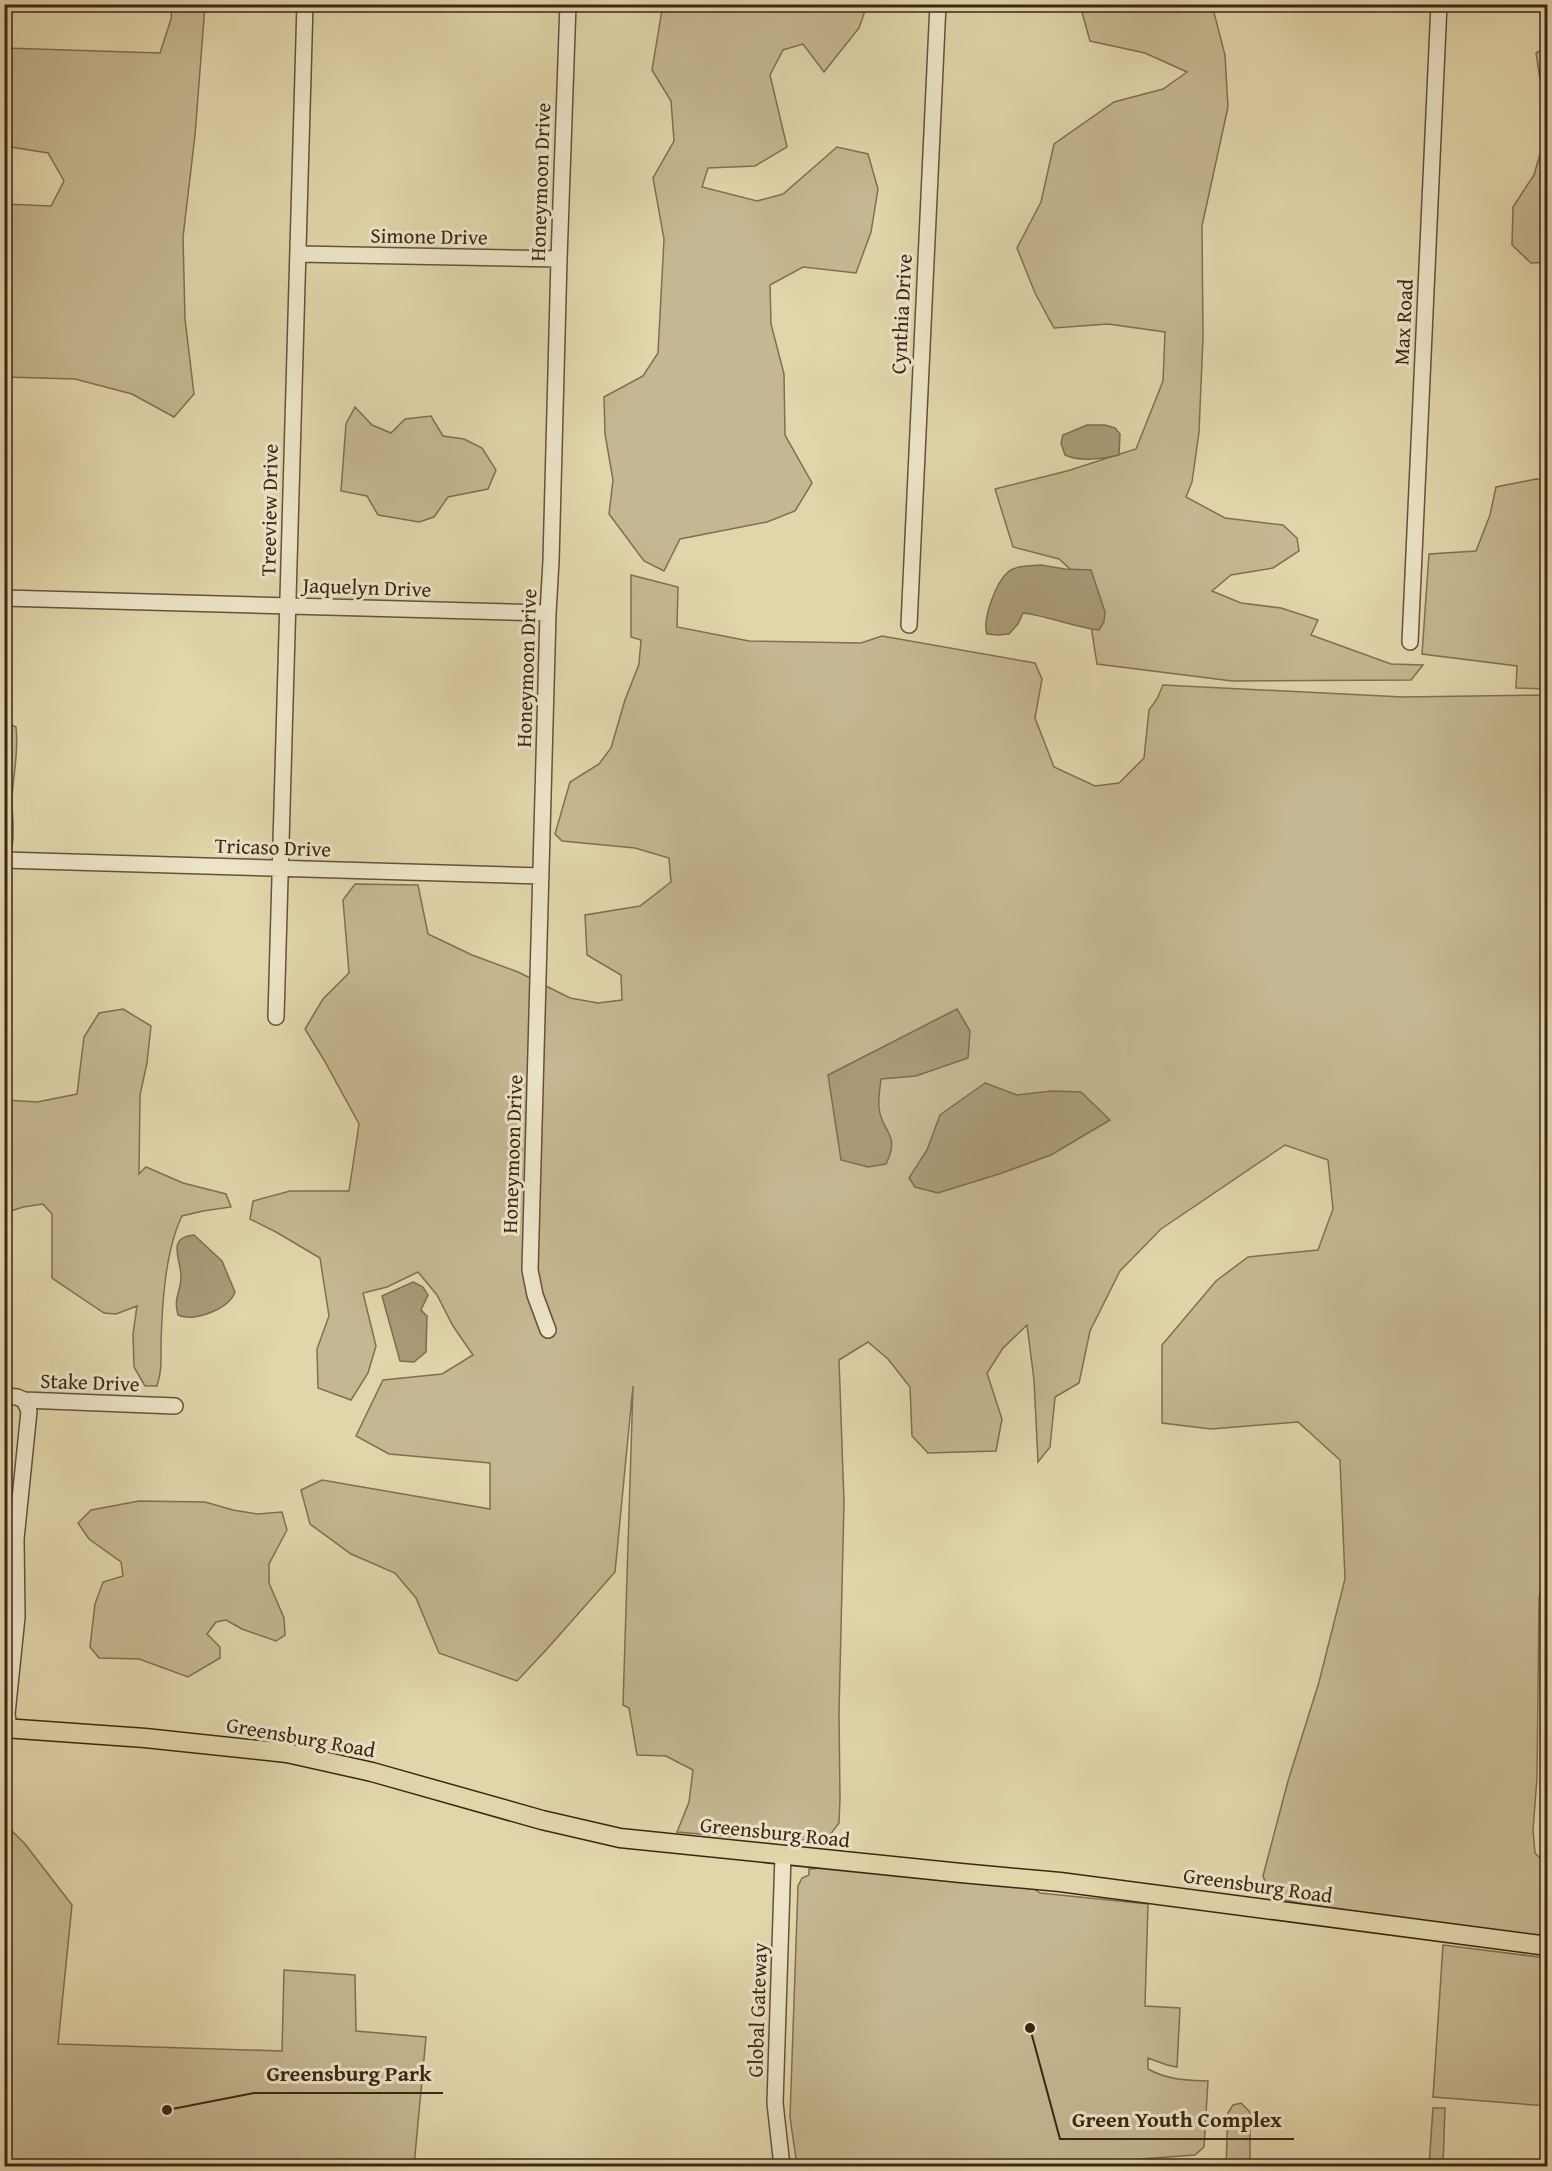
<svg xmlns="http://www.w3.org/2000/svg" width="1552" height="2171" font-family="'Gentium Book Plus',serif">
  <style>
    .green { fill: #c5b791; stroke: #816e53; stroke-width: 1.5 }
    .water { fill: #a99a77; stroke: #7e6c50; stroke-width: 1.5 }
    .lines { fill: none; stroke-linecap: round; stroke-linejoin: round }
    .minor-casing { stroke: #66523a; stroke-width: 18 }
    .major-casing { stroke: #3d2615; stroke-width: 21 }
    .minor { stroke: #ece4c8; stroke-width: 15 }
    .major { stroke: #e1d5aa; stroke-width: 18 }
    .labels { text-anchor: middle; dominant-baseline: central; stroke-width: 6; stroke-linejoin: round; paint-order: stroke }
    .street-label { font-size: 21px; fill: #3d2615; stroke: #ece4c8 }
    .leader { fill: none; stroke: #3d2615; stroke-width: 2 }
    .callout-dot { fill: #3d2615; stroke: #ece4c8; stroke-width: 2 }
    .callout-label { font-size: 22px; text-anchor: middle; font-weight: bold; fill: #3d2615; stroke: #ece4c8; stroke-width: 6; stroke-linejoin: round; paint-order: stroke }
  </style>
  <rect width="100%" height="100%" fill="#e1d5aa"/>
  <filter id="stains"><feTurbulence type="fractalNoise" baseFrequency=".00333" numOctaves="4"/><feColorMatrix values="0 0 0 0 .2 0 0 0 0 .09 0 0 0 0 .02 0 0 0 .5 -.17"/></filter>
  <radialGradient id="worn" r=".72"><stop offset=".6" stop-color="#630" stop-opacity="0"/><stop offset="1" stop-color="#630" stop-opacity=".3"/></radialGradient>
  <path class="green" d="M663,4L867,5L859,28L824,72L803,44L783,50L770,75L787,147L755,166L708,168L702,187L757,201L783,194L837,147L868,154L878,189L871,232L856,273L803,267L770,285L771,324L784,374L785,435L812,483L795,511L767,522L680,539L664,571L644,561L609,514L613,480L605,434L604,397L643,376L658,353L664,239L653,178L674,141L671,101L652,70Z
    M172,5H205L195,135L183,237L185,319L194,394L174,417L132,394L75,379L4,377L5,204L51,206L64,181L48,153L5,146V48L160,53L171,19Z
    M1080,5H1212L1225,55L1228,107L1202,226L1203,338L1199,432L1192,482L1186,497L1225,518L1283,525L1297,538L1299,551L1273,568L1231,575L1212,591L1241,603L1281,608L1318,620L1311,635L1391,664L1423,665L1411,680L1232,681L1097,664L1084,582L1059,559L1013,547L995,489L1067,471L1136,449L1163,381L1165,332L1108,324L1054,328L1035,293L1017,248L1041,202L1054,144L1114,102L1163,89L1187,72L1145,53L1090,41Z
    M1547,47V98L1541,86L1536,53Z
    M1540,154L1547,156V262L1531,263L1512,245L1513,207L1534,175Z
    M355,407L372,425L391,433L405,419L431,416L443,436L464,439L482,448L496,470L488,489L448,497L434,517L419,522L378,515L367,496L341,491L346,424Z
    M1536,479L1547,480V689L1516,688L1517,666L1422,654L1429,554L1476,551L1490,515L1496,487Z
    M631,575L678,587L677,627L749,641L861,643L882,636L1035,663L1042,679L1035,718L1054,767L1095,786L1119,783L1144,758L1149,710L1157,699L1163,685L1403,697L1547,695L1548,1536L1539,1599L1537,1778L1533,1830L1535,1853L1547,1865L1548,1920L1539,1936L1304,1904L1271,1897L1263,1876L1288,1781L1319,1682L1345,1579L1340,1460L1298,1422L1211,1429L1162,1423V1345L1216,1281L1248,1257L1318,1250L1333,1209L1328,1160L1285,1145L1161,1229L1120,1271L1090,1331L1079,1383L1055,1397L1050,1447L1038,1462L1034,1380L1027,1325L1003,1348L987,1373L1002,1419L996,1451L928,1453L912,1436L910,1387L888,1359L868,1342L839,1360L844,1502L839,1713L840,1798L839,1823L826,1840H772L677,1832L689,1802L693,1770L666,1756L637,1755L629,1708L623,1705L633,1386L615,1572L547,1649L517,1681L439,1653L416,1598L395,1573L351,1554L310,1524L301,1490L322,1480L490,1509V1463L389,1454L356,1436L383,1380L442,1374L473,1355L453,1326L437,1295L418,1272L387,1287L363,1293L376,1346L368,1373L351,1400L318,1388L317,1349L329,1316L320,1258L276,1232L250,1219L253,1201L290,1191H349L359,1124L324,1060L305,1029L323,999L349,973L343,900L355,884L418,885L428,934L472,955L518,972L570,998L598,1003L622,1000L621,975L587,955L585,915L640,906L671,882L669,858L635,848L562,841L555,834L570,782L599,764L611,748L625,700L639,664L641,640L631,637Z
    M4,721L16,727C19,752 13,775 12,799C12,817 15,830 12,848H5Z
    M123,1009L151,1026L147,1063L140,1095L139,1174L146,1167L183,1183L226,1194L231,1207L203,1211L182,1216C165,1251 162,1305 161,1344C161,1359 162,1371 157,1386H145L134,1367L133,1334L137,1306L116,1314L104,1313L52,1278V1214L43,1204L23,1207L5,1213V1100L37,1102L77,1094L84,1037L99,1013Z
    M139,1501L205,1502L233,1510L257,1514L282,1512L287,1530L269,1564V1583L284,1618L285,1635L276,1641L242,1629L226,1620L216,1622L207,1634L220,1647V1658L188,1677L139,1659L99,1658L90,1647L95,1604L103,1582L123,1576L121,1562L89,1539L78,1523L91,1510Z
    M5,1824L25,1844L72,1905L58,2044L282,2051L284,1970L355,1975L356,2031L426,2037L414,2166H5Z
    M838,1867L1033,1888L1040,1893L1148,1904L1145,2006L1180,2008L1177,2067L1167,2065L1148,2058V2069C1168,2080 1186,2080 1208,2081L1204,2147L1195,2155L1142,2159V2166H797L790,2117L798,1886L802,1878L809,1875V1869Z
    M1443,1945L1547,1958V2106L1433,2097Z
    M1241,2103L1250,2112V2166H1226L1228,2113L1233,2105Z
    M1433,2108H1445L1443,2166H1429Z"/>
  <path class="water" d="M1087,425H1105L1115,428L1120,434L1119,455C1104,459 1079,462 1065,455L1061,443L1063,435Z
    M1041,565L1065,569L1091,570L1105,612L1104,622L1099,630C1073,627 1049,616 1023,613L1018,624L1009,634L998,635L987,634C982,620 996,582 1008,572C1017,565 1030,566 1041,565Z
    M957,1009L970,1031L968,1058L916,1076L881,1079C880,1088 878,1099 879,1108C882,1134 901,1133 886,1164L868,1167L841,1160L828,1075Z
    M985,1083L1017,1095L1052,1091L1081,1092L1110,1120L1051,1155L1002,1173L938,1193L915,1187L909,1178L927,1150L940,1115Z
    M194,1235L222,1261L235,1292C229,1309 195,1322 178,1315C173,1297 181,1292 181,1277C181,1259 166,1237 194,1235Z
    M413,1282L423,1287L428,1295L421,1310L427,1316L426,1352L414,1362L400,1361L382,1296Z"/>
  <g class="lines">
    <defs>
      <path id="minor" d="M298,254L559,259
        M4,598L548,613
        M909,625L938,4
        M1410,642L1439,4
        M4,860L541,876
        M276,1017L305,4
        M548,1330L535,1295L530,1270L548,613L551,561L559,259L568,4
        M4,1396L17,1397L24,1400L175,1406
        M9,1728L7,1714L17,1617L16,1539L29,1411L24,1400
        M782,2166L775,2103L783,1855"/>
      <path id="major" d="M4,1728L145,1738L287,1753L372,1772L542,1820L620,1838L961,1873L1060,1882L1548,1946"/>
    </defs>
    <use href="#minor" class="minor-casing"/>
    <use href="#major" class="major-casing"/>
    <use href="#minor" class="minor"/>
    <use href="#major" class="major"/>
  </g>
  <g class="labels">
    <g class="street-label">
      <text transform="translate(540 182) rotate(-88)">Honeymoon Drive</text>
      <text transform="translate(429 236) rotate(1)">Simone Drive</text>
      <text transform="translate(901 314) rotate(-87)">Cynthia Drive</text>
      <text transform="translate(1403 322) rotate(-87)">Max Road</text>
      <text transform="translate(269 510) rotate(-89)">Treeview Drive</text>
      <text transform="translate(367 587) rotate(2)">Jaquelyn Drive</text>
      <text transform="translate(526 668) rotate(-88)">Honeymoon Drive</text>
      <text transform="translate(273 847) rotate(2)">Tricaso Drive</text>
      <text transform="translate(512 1154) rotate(-88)">Honeymoon Drive</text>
      <text transform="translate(90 1382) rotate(2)">Stake Drive</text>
      <text transform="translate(301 1737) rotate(10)">Greensburg Road</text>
      <text transform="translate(775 1832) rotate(6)">Greensburg Road</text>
      <text transform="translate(1258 1885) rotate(8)">Greensburg Road</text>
      <text transform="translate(757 2010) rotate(-88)">Global Gateway</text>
    </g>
  </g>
  <path class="leader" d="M167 2110L254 2093H443M1030 2028L1060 2139H1294"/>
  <g class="callout-dot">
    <circle cx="167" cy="2110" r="6"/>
    <circle cx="1030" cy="2028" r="6"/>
  </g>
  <g class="callout-label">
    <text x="349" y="2081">Greensburg Park</text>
    <text x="1177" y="2127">Green Youth Complex</text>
  </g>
  <rect width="1552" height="2171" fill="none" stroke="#e1d5aa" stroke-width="24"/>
  <rect x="6" y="6" width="1540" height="2159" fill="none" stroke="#3d2615" stroke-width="3"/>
  <rect x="12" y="12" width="1528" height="2147" fill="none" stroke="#3d2615" stroke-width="1.5"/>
  <rect width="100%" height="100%" filter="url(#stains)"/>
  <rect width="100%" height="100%" fill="url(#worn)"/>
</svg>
